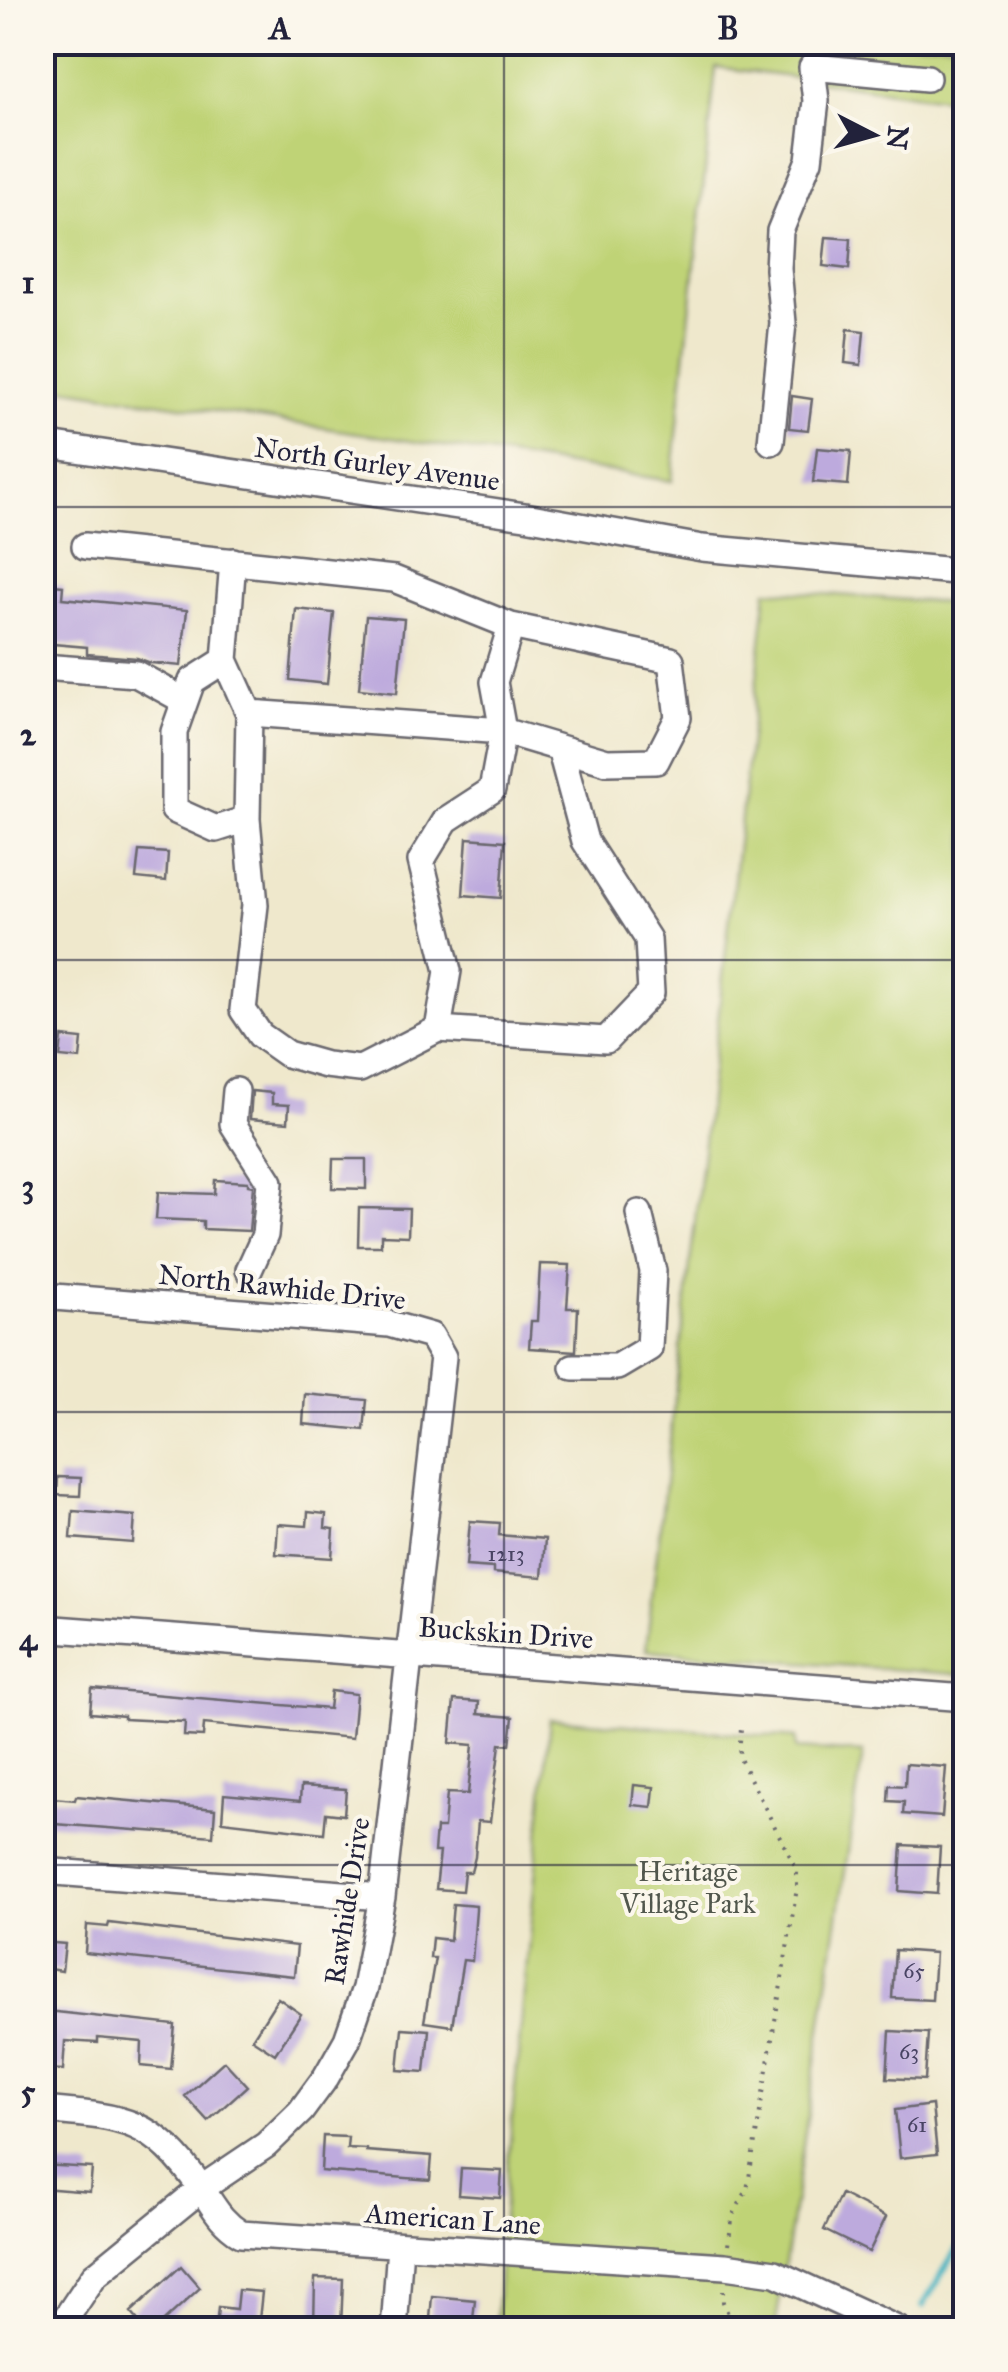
<svg xmlns="http://www.w3.org/2000/svg" width="1008" height="2372" font-family="'IM FELL Great Primer',serif">
  <style>
    .green { fill: #bfd376; stroke: #707a58; stroke-width: 2.5 }
    .lines { fill: none; stroke-linecap: round; stroke-linejoin: round }
    .stream { stroke: #46b4c1; stroke-width: 6 }
    .building { fill: #bdaadd }
    .minor-casing { stroke: #6a676e; stroke-width: 30 }
    .path { stroke: #6a676e; stroke-width: 4; stroke-dasharray: 2.5 8; stroke-linecap: butt }
    .minor { stroke: #fff; stroke-width: 25 }
    .grid { fill: none; stroke: #22223b; stroke-width: 2.5; stroke-opacity: 0.55 }
    .labels { text-anchor: middle; dominant-baseline: central; stroke-width: 8; stroke-linejoin: round; paint-order: stroke }
    .number-label { font-size: 22px; fill: #494464 }
    .street-label { font-size: 28px; fill: #22223b; stroke: #fbf7ec }
    .park-label { font-size: 28px; fill: #51574d; stroke: #fbf7ec }
    .neatline { fill: none; stroke: #22223b; stroke-width: 4 }
    .grid-label { font-size: 32px; text-anchor: middle; font-weight: bold; fill: #22223b }
  </style>
  <rect width="100%" height="100%" fill="#fbf7ec"/>
  <filter id="ink" filterUnits="userSpaceOnUse"><feTurbulence type="fractalNoise" baseFrequency=".01" numOctaves="2"/><feDisplacementMap in="SourceGraphic" scale="20" xChannelSelector="R" yChannelSelector="G"/><feConvolveMatrix kernelMatrix="1 2 1 2 8 2 1 2 1" color-interpolation-filters="sRGB"/></filter>
  <filter id="wash" filterUnits="userSpaceOnUse"><feTurbulence type="fractalNoise" baseFrequency=".0048" numOctaves="4" result="noise"/><feDisplacementMap in="SourceGraphic" scale="40" xChannelSelector="R" yChannelSelector="G"/><feGaussianBlur stdDeviation="2.25" result="paint"/><feColorMatrix in="noise" values="0 0 0 0 0 0 0 0 0 0 0 0 0 0 0 0 0 1.4 0 .05"/><feComposite in="paint" operator="in"/></filter>
  <g filter="url(#wash)">
    <rect width="100%" height="100%" fill="#efe8cc"/>
    <path class="green" d="M44,43H965V101L716,67L672,481L43,385Z
      M767,590L965,604V1675L646,1650Z
      M550,1719L796,1738V1749L863,1753L775,2329L495,2330L502,2225Z"/>
    <g class="lines">
      <path class="stream" d="M923,2306L966,2233"/>
    </g>
    <g id="blocks">
      <path class="building" d="M826,237L851,239L849,269L823,266Z
        M848,329L864,331L861,365L845,363Z
        M792,396L812,399L808,430L789,428Z
        M817,448L851,451L848,485L813,482Z
        M42,584L63,586L62,598L187,610L181,666L151,663L137,658L87,654V647L42,643Z
        M296,609L334,613L327,684L290,680Z
        M366,616L404,619L397,693L359,689Z
        M467,838L505,841L501,898L463,895Z
        M139,851L168,853L166,881L136,878Z
        M62,1037L82,1039L80,1059L60,1057Z
        M252,1091L272,1093V1104L289,1105L288,1122L250,1119Z
        M333,1159H366V1189L332,1188Z
        M215,1180L248,1182V1185L253,1186L249,1231L203,1229V1221L156,1219L158,1192L214,1194Z
        M359,1208L409,1209L408,1236L381,1235V1246H358Z
        M540,1264L570,1265L567,1308H578L576,1351L529,1348L531,1321H537Z
        M305,1394L367,1400L364,1430L303,1424Z
        M58,1477L81,1478L80,1496L57,1495Z
        M73,1511L135,1516L133,1543L71,1538Z
        M308,1512L326,1514L325,1528L334,1529L332,1558L276,1554L278,1524L307,1526Z
        M470,1521L500,1523L499,1535L545,1539L542,1577L493,1573V1568L466,1566Z
        M92,1689L329,1709L331,1691L356,1694L352,1738L204,1724L203,1737L184,1736L185,1722L124,1719V1716L90,1713Z
        M454,1700L479,1702L478,1714L513,1717L510,1745L500,1744L490,1822L478,1821L475,1857L471,1872H464L462,1891L436,1889L440,1852H434L436,1828H444L447,1793L468,1794L473,1745L450,1743Z
        M906,1764L946,1767L942,1817L903,1814L904,1802L888,1801L889,1785L905,1786Z
        M634,1785L654,1787L652,1807L632,1805Z
        M301,1786L346,1789L344,1815L326,1813L324,1833L222,1821L224,1794L300,1801Z
        M76,1796L215,1809L213,1836L42,1823V1797L75,1800Z
        M902,1845L940,1847L937,1894L899,1891Z
        M453,1904L476,1906V1910L472,1961L463,1960L452,2026L424,2022L435,1958H430L432,1938L450,1940Z
        M109,1923L297,1946L294,1976L85,1953L87,1925L108,1927Z
        M42,1942L65,1944L62,1971L42,1968Z
        M895,1950L935,1953L932,2000L892,1998Z
        M278,1998L301,2014L275,2054L252,2039Z
        M47,2011L175,2025L171,2069L141,2066L142,2042L98,2038V2043L65,2041L63,2070L44,2069Z
        M402,2028L429,2030L425,2072L398,2070Z
        M890,2031L928,2033L925,2080L887,2078Z
        M224,2061L247,2086L208,2121L185,2096Z
        M932,2105L937,2154L900,2158L895,2110Z
        M323,2136L348,2137L347,2148L366,2149V2151L432,2156L430,2180L321,2171Z
        M42,2165L92,2168L90,2192L42,2188Z
        M461,2169L502,2171L500,2198L459,2195Z
        M841,2194L886,2217L869,2252L824,2230Z
        M181,2266L200,2288L154,2330H146L131,2312Z
        M315,2278L343,2279L341,2328L314,2327Z
        M238,2290L262,2292L258,2330H216L218,2307L236,2309Z
        M432,2296L475,2300L472,2330H429Z"/>
    </g>
  </g>
  <g filter="url(#ink)">
    <use href="#blocks" fill-opacity="0" stroke="#6a676e" stroke-width="2.5"/>
    <g class="lines">
      <defs>
        <path id="minor" d="M771,442L783,323L778,269L780,231L809,160L816,101L812,67L927,78
          M42,444L525,516L702,548L966,572
          M85,546L394,579L511,626L671,660L678,718L656,761L607,762L503,731L249,713
          M225,660L192,681L174,732V810L216,829L247,819L249,713L225,660L233,561
          M42,667L136,674L185,701
          M247,819L255,905L243,1010L260,1035L287,1054L326,1065L360,1069L438,1029L448,971L421,861L446,820L492,790L503,731L494,682L511,626
          M438,1029L606,1040L651,993L648,939L585,841L560,748
          M236,1091L233,1124L270,1182L265,1235L249,1270
          M42,1296L389,1324L431,1336L443,1357L382,1897L365,1988L347,2040L326,2077L301,2111L266,2145L202,2188L94,2276L58,2330
          M573,1367H617L649,1348L653,1271L639,1213
          M42,1628L966,1698
          M42,1871L382,1897
          M42,2110C123,2117 153,2118 201,2188C214,2207 221,2222 241,2234L725,2266L775,2273L899,2330
          M394,2330L400,2246"/>
      </defs>
      <use href="#minor" class="minor-casing"/>
      <path class="path" d="M728,2245L733,2215L747,2190L797,1888V1870L739,1757L741,1727
        M723,2290V2302L735,2330"/>
      <use href="#minor" class="minor"/>
    </g>
  </g>
  <path class="grid" d="M504,42V2330M42,507H966M42,960H966M42,1412H966M42,1865H966"/>
  <g class="labels">
    <g class="number-label">
      <text x="506" y="1553">1213</text>
      <text x="914" y="1970">65</text>
      <text x="909" y="2051">63</text>
      <text x="917" y="2124">61</text>
    </g>
    <g class="street-label">
      <text transform="translate(377 464) rotate(8)">North Gurley Avenue</text>
      <text transform="translate(282 1287) rotate(6)">North Rawhide Drive</text>
      <text transform="translate(506 1633) rotate(4)">Buckskin Drive</text>
      <text transform="translate(347 1901) rotate(-81)">Rawhide Drive</text>
      <text transform="translate(453 2219) rotate(4)">American Lane</text>
    </g>
    <g class="park-label">
      <text x="688" y="1871">Heritage<tspan x="688" dy="32">Village Park</tspan></text>
    </g>
  </g>
  <rect width="1008" height="2372" fill="none" stroke="#fbf7ec" stroke-width="110"/>
  <g transform="translate(873 135) rotate(96)" stroke="#fbf7ec" stroke-width="8" paint-order="stroke">
  <path d="M0-8L18 38L0 25L-18 38Z" fill="#22223b"/>
  <text y="-15" font-size="28" font-weight="bold" text-anchor="middle" fill="#22223b">N</text>
  </g>
  <rect x="55" y="55" width="898" height="2262" class="neatline"/>
  <g class="grid-label">
    <text x="280" y="39">A</text>
    <text x="728" y="39">B</text>
    <text x="28" y="293">1</text>
    <text x="28" y="745">2</text>
    <text x="28" y="1197">3</text>
    <text x="28" y="1650">4</text>
    <text x="28" y="2102">5</text>
  </g>
</svg>
